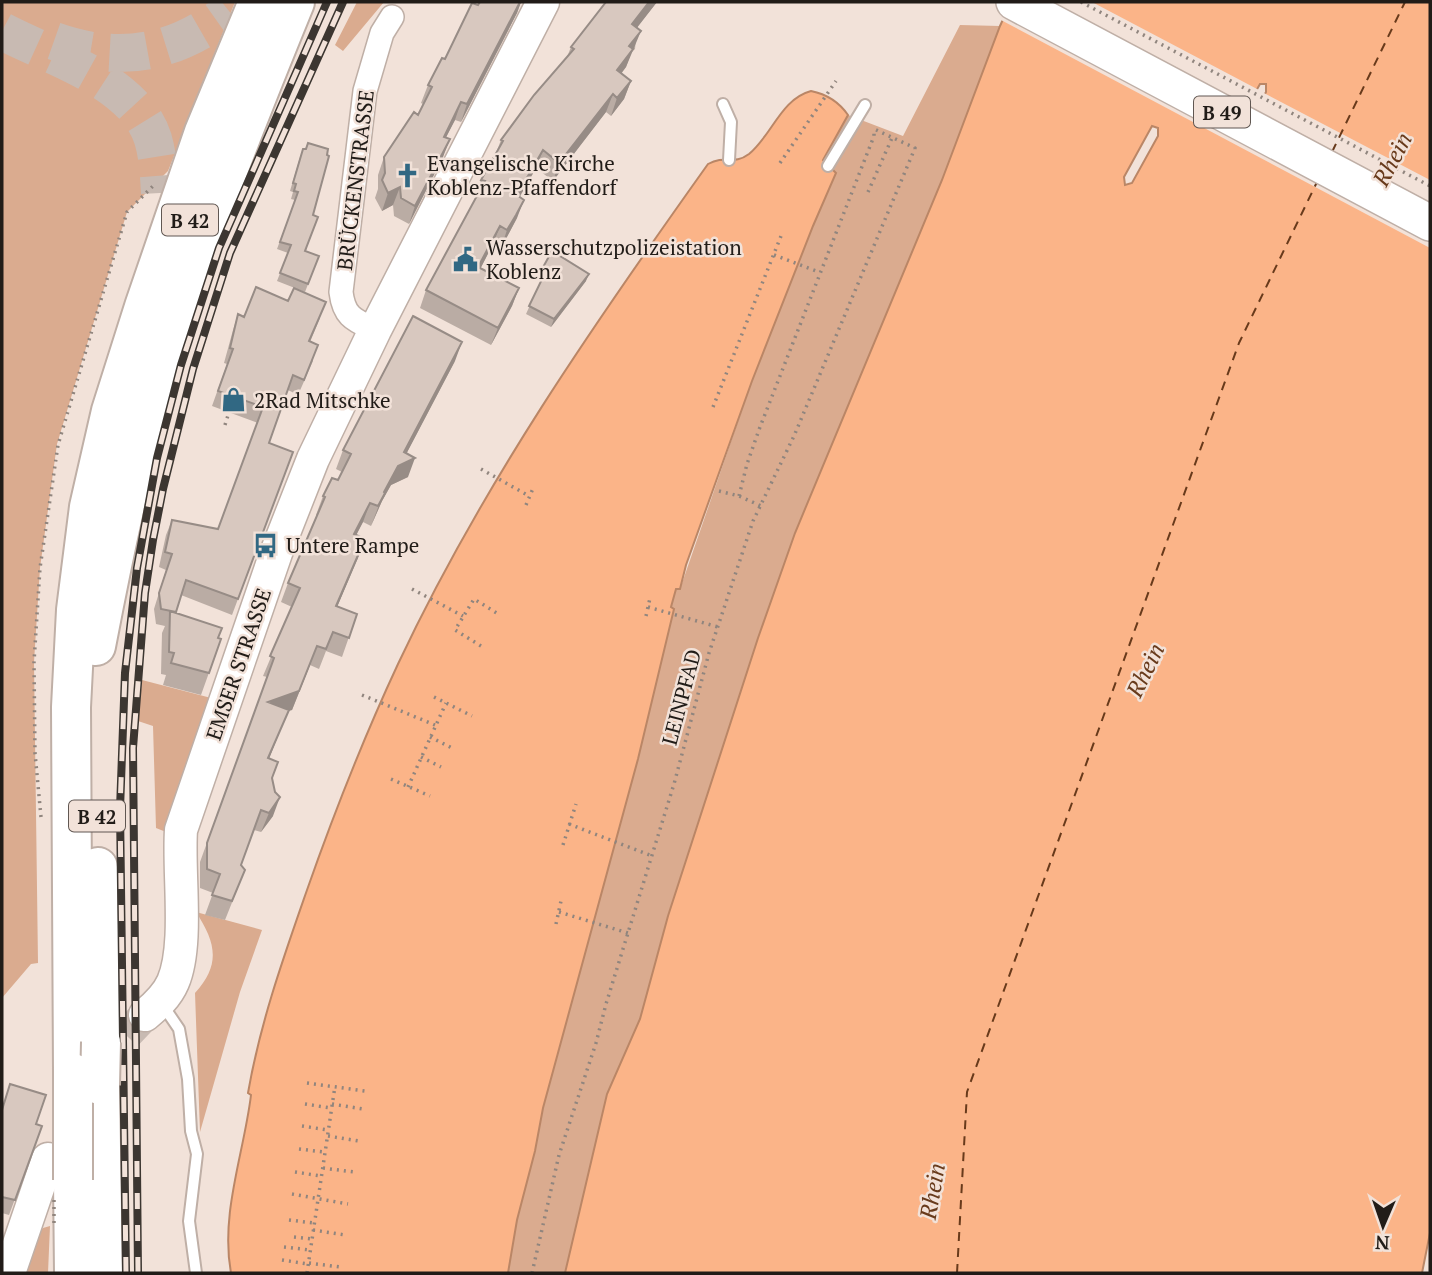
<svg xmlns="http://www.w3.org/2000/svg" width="1432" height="1275" font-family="'PT Serif',serif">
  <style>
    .green { fill: #daab8f }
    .water { fill: #fbb488; stroke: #ba8666; stroke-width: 2; fill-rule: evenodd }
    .pier { fill: #f2e2d9 }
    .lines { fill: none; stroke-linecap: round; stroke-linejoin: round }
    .ferry { stroke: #683a1b; stroke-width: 2; stroke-dasharray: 9 7; stroke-linecap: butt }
    .secondary-tunnel { stroke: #c8bab2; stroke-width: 32; stroke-dasharray: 32 16; stroke-linecap: butt }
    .highway-tunnel { stroke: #c8bab2; stroke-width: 38; stroke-dasharray: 38 19; stroke-linecap: butt }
    .lane-casing { stroke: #bfafa6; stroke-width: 14 }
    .street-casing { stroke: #bfafa6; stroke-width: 26 }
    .secondary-casing { stroke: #bfafa6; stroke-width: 35 }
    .primary-casing { stroke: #bfafa6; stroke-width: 38 }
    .highway-casing { stroke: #bfafa6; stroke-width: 42 }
    .path { stroke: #90857e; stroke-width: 3.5; stroke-dasharray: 2 5; stroke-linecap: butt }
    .lane { stroke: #fff; stroke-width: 10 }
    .street { stroke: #fff; stroke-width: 23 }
    .secondary { stroke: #fff; stroke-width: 32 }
    .primary { stroke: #fff; stroke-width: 35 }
    .highway { stroke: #fff; stroke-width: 38 }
    .rail-casing { stroke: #3c3631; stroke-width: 8 }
    .rail { stroke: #f2e2d9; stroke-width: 5; stroke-dasharray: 16; stroke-linecap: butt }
    .highway-bridge-casing { stroke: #bfafa6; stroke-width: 42; stroke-linecap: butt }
    .path-bridge { stroke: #90857e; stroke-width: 3.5; stroke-dasharray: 2 5; stroke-linecap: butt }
    .highway-bridge { stroke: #fff; stroke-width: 38 }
    .wall { fill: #baaca4 }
    .shaded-wall { fill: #978c86 }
    .building { fill: #d8c8bf; stroke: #978c86; stroke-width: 2 }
    .labels { text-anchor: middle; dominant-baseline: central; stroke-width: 5; stroke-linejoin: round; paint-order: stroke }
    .shield { fill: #f2e2d9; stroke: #605752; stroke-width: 2 }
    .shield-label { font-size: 19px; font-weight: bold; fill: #211c18 }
    .poi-label { font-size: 21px; fill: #211c18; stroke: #f2e2d9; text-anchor: start }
    .street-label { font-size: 21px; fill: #211c18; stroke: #f2e2d9 }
    .water-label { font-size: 23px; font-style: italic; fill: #683a1b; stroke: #f2e2d9 }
  </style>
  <rect width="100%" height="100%" fill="#f2e2d9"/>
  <path class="green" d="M2,2H235L168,171L127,212L57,444L40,568L34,662L38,963L31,964L2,998Z
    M357,2H384L343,51L335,45Z
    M960,25L1000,26L942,180L795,533L758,638L668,915L640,1019L607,1094L565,1273H508L517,1220L535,1151L543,1108L638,759L674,609L671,608L676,589H680L752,381L813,226L836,173L823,160L848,115L903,136Z
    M142,680L215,699L166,824V832L156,828L153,726L138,721Z
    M196,912L262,930L240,992L200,1132L195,993C221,964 216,943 196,912Z
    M50,1226L48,1273H26L39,1233L43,1228Z"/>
  <path class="water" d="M1011,2H1430V1233L1422,1273H565L607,1094L640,1019L668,916L758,638L795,533L942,180L1000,26ZM1260,84H1266V92L1240,140L1231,135ZM1152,126L1158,128V136L1132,183L1125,185L1124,177Z
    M811,91C826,94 839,102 848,115L823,160L836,173L813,226L752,381L686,565L680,589H676L671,607L674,609L638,759L543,1108L535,1151L517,1220L508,1273H231C220,1214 244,1153 251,1095L248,1093C260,1023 284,956 307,890C334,813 364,737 398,664C482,485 594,324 708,164C726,154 733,166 749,154C772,135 781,99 811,91Z"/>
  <path class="pier" d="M1007,2H1092L1259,90L1234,136L1238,138L1262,92L1430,180V248L999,19Z"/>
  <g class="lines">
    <path class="ferry" d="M1332,152L1405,2
      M957,1273L967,1092L1239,343L1317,182"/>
    <path class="secondary-tunnel" d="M93,1070L145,1015"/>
    <path class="highway-tunnel" d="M2,31C51,57 135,81 153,139C158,156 159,175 160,193
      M54,41C119,64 176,54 229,11"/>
    <defs>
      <path id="lane" d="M723,104L731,122L729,160
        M828,166L865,105
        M162,1004L179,1029L188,1079L191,1131L197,1154L189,1221L196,1273"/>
      <path id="street" d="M375,330C354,320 344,317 341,292L365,91L382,33L392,17"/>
      <path id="secondary" d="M145,1015C156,1006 167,996 173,982C189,945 178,873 181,830L276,553L313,459L375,330L543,2
        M9,1273L48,1159"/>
      <path id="primary" d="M1014,2L1430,223"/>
      <path id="highway" d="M96,646C113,557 131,469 156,382C194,252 244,127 295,2
        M98,867L101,1042
        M73,1073L71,707L76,610L89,507L111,411L144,307L204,132L258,2
        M100,1085L103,1273
        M73,1180L74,1273"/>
    </defs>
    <use href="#lane" class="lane-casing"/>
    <use href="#street" class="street-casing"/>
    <use href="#secondary" class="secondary-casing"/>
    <use href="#primary" class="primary-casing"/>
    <use href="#highway" class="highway-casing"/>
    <path class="path" d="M1081,2L1430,186
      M780,163L836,81
      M868,192L892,138
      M774,255L819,272
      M713,407L781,236
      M225,425L229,412
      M481,469L529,496
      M719,491L739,496L761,506
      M739,496L747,464L760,427L874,136V129
      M526,505L534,486
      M412,589L463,616
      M648,607L718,627
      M646,616L650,598
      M481,646L455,630L474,599L500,615
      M362,695L435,725
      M434,697L472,716
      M430,737L452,748
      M421,757L441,767
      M391,779L430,796
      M408,787L446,703
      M41,817L35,753L34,662L40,568L58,445L127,212L153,186
      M569,824L652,856
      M563,845L576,804
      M559,912L628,933
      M556,924L561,901
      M307,1083L365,1091
      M305,1104L331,1108
      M332,1104L363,1109
      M302,1126L328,1130
      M328,1136L359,1141
      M299,1149L324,1152
      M323,1168L354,1172
      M295,1172L321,1176
      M292,1194L348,1204
      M289,1220L314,1223
      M313,1230L345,1235
      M294,1237L312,1239
      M284,1247L310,1250
      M282,1260L308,1264
      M309,1263L340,1267
      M307,1273L335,1086
      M532,1273L559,1155L596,1043L606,1004L674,784L709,653L753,521L794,436L915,148L874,129"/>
    <use href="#lane" class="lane"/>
    <use href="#street" class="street"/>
    <use href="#secondary" class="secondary"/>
    <use href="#primary" class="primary"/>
    <use href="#highway" class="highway"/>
    <defs>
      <path id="rail" d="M126,1273L120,809L125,673L137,568L157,458L181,365L219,248L327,2
        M138,1273L133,748L145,593L153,540L163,489L193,369L230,253L343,2"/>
    </defs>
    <use href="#rail" class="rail-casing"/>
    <use href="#rail" class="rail"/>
    <defs>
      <path id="highway-bridge" d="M73,1073V1180
        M100,1085L101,1042"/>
    </defs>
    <use href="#highway-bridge" class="highway-bridge-casing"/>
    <path class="path-bridge" d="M54,1200V1225"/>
    <use href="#highway-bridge" class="highway-bridge"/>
  </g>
  <path class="wall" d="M480,2H521L517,13L461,122L455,120L446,137L443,157L409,224L394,216L393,205L382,211L375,198L378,189V175L384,157L418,115L423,104L421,103L428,85Z
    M657,2L637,27L635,49L631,53L626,67L621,74L631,81L624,99L611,116L606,112L553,181L536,168L520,197L517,218L501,248L493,244L480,269L519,288L512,306L491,345L420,308L426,290L476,198H475L481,180L496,153L501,140L567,57L571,47Z
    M308,143L313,215L306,251L319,256L305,292L277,281L288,253L277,249L295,200L291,199L293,192L290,191L300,157L303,149H305Z
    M542,269L586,281L551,327L526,314L542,279L539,277Z
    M238,314L244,317L320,318L310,342L313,361L298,395L288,390L269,443L293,452L232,615L181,595L176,612L221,639L201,695L163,685L166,675L161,674L162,633L165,626L156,624L154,609L166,570L159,567L166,535L172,520L218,529L258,423L212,406L227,364L224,363L233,330Z
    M455,361L406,454L408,477L391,485L382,501L371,526L363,522L356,535L365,539L337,607L357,614L342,657L326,651L319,669L310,665L292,710L288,711L269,759L272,778L273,816L261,832L254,830L241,865L245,870L225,920L205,915L213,893L200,888V862L267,677L263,676L292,607L281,602L288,583L317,515H316L323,496L338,480L342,472L336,469L343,450Z
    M2,1108L42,1126L9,1215L2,1213Z"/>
  <path class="shaded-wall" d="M520,2H521L517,13L461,122L467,104Z
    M649,2H657L626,42L632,24Z
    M641,31L626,67L610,88L617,70L629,46Z
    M631,81L624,99L611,116L617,98Z
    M613,94L606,112L553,181L559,163Z
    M461,102L455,120L437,155L444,137Z
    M450,139L443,157L409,224L415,206Z
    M543,150L536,168L510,213L517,195Z
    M400,187L393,205L382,211L388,193Z
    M524,200L517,218L501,248L507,230Z
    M500,226L493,244L472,285L478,267Z
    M589,274L586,281L551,327L554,319Z
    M519,288L512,306L491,345L498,328Z
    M462,342L455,361L401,464L415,458L408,477L391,485L382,501L371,526L384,492Z
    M370,503L363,522L347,553L354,534Z
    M365,539L358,558L329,626L336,606Z
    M310,665L292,710L288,711L261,778L268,702Z
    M280,797L273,816L261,832L269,813Z"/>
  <path class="building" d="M480,2H520L467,104L461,102L444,137L450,139L415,206L401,198L400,187L388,193L382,180L385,173L384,157L414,112L418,115L432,87L428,85L442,58L445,59L472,3L478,5Z
    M606,2H649L632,24L641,31L629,46L633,49L617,70L631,81L617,98L613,94L559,163L543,150L517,195L524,200L516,215L507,230L500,226L478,267L519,288L498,328L426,290L485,181L481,180L503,141L501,140L534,95L574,49L571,47Z
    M308,143L328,149L327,155L329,156L313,215L318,217L305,251L319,256L308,284L280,273L291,245L280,242L298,192L294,191L296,184L293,183L303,149H306Z
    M552,251L589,274L554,319L529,306L546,271L542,269Z
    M256,287L288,301L294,288L326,302L309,341L318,345L304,380L293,375L269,443L293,452L238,599L186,580L176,612L161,609L159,593L172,554L165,552L172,520L218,529L263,407L218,391L233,349L230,348L238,314L244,317Z
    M413,316L462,342L404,452L415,458L398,466L384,492L385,493L378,506L370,503L354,534L365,539L336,606L357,614L349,638L333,632L326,649L317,646L299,691L268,702L289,710L268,758L278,762L272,778L275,792L280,797L269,813L261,810L241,865L245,870L232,901L212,895L220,874L207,869V843L274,658L270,656L300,588L288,583L325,497L323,496L332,478L338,480L351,454L343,450Z
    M170,611L222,628L218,638L221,639L209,673L171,663L174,653L169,652Z
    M10,1084L46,1095L36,1124L42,1126L15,1200L2,1197V1110Z"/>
  <defs>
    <symbol id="church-bare" viewBox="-9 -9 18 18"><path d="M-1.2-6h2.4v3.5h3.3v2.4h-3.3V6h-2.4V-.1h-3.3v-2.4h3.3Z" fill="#316883" stroke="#f2e2d9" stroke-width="2.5" paint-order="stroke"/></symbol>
    <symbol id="civic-bare" viewBox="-9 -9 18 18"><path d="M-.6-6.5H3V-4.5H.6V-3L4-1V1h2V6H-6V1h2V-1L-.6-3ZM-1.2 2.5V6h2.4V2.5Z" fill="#316883" stroke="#f2e2d9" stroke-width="2.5" paint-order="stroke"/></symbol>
    <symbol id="shop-bare" viewBox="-9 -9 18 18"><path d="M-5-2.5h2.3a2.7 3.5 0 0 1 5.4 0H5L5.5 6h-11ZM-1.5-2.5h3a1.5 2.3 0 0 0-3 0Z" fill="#316883" stroke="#f2e2d9" stroke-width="2.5" paint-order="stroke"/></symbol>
    <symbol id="bus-bare" viewBox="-9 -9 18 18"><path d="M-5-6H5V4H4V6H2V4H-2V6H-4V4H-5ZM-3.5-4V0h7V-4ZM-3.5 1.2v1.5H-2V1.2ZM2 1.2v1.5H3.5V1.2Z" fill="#316883" stroke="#f2e2d9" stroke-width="2.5" paint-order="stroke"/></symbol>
  </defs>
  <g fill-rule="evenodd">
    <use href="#church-bare" x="390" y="158" width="35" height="35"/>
    <use href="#civic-bare" x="448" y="242" width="35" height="35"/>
    <use href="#shop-bare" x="216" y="382" width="35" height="35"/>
    <use href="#bus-bare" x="248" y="528" width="35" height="35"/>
  </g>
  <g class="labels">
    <g class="shield">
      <rect x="1194" y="96.5" width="56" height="31" rx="5"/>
      <rect x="162" y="204.5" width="56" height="31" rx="5"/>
      <rect x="69" y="800.5" width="56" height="31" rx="5"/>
    </g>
    <g class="shield-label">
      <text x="1222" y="112">B 49</text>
      <text x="190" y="220">B 42</text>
      <text x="97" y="816">B 42</text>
    </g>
    <g class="poi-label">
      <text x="427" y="163">Evangelische Kirche<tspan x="427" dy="24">Koblenz-Pfaffendorf</tspan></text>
      <text x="486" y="247">Wasserschutzpolizeistation<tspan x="486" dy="24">Koblenz</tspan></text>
      <text x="254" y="400">2Rad Mitschke</text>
      <text x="286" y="545">Untere Rampe</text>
    </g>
    <g class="street-label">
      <text transform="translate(355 180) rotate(-83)">BRÜCKENSTRASSE</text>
      <text transform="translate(238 664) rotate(-71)">EMSER STRASSE</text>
      <text transform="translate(681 697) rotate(-75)">LEINPFAD</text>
    </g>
    <g class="water-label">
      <text transform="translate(1392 159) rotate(-62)">Rhein</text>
      <text transform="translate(1145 670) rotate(-64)">Rhein</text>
      <text transform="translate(932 1191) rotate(-80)">Rhein</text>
    </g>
  </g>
  <rect width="1432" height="1275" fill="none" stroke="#211c18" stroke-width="7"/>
  <g transform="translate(1383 1226) rotate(182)" stroke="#f2e2d9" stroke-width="5" paint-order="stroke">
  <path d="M0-5L12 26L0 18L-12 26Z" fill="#211c18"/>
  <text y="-10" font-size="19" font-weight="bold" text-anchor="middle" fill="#211c18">N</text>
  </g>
</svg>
